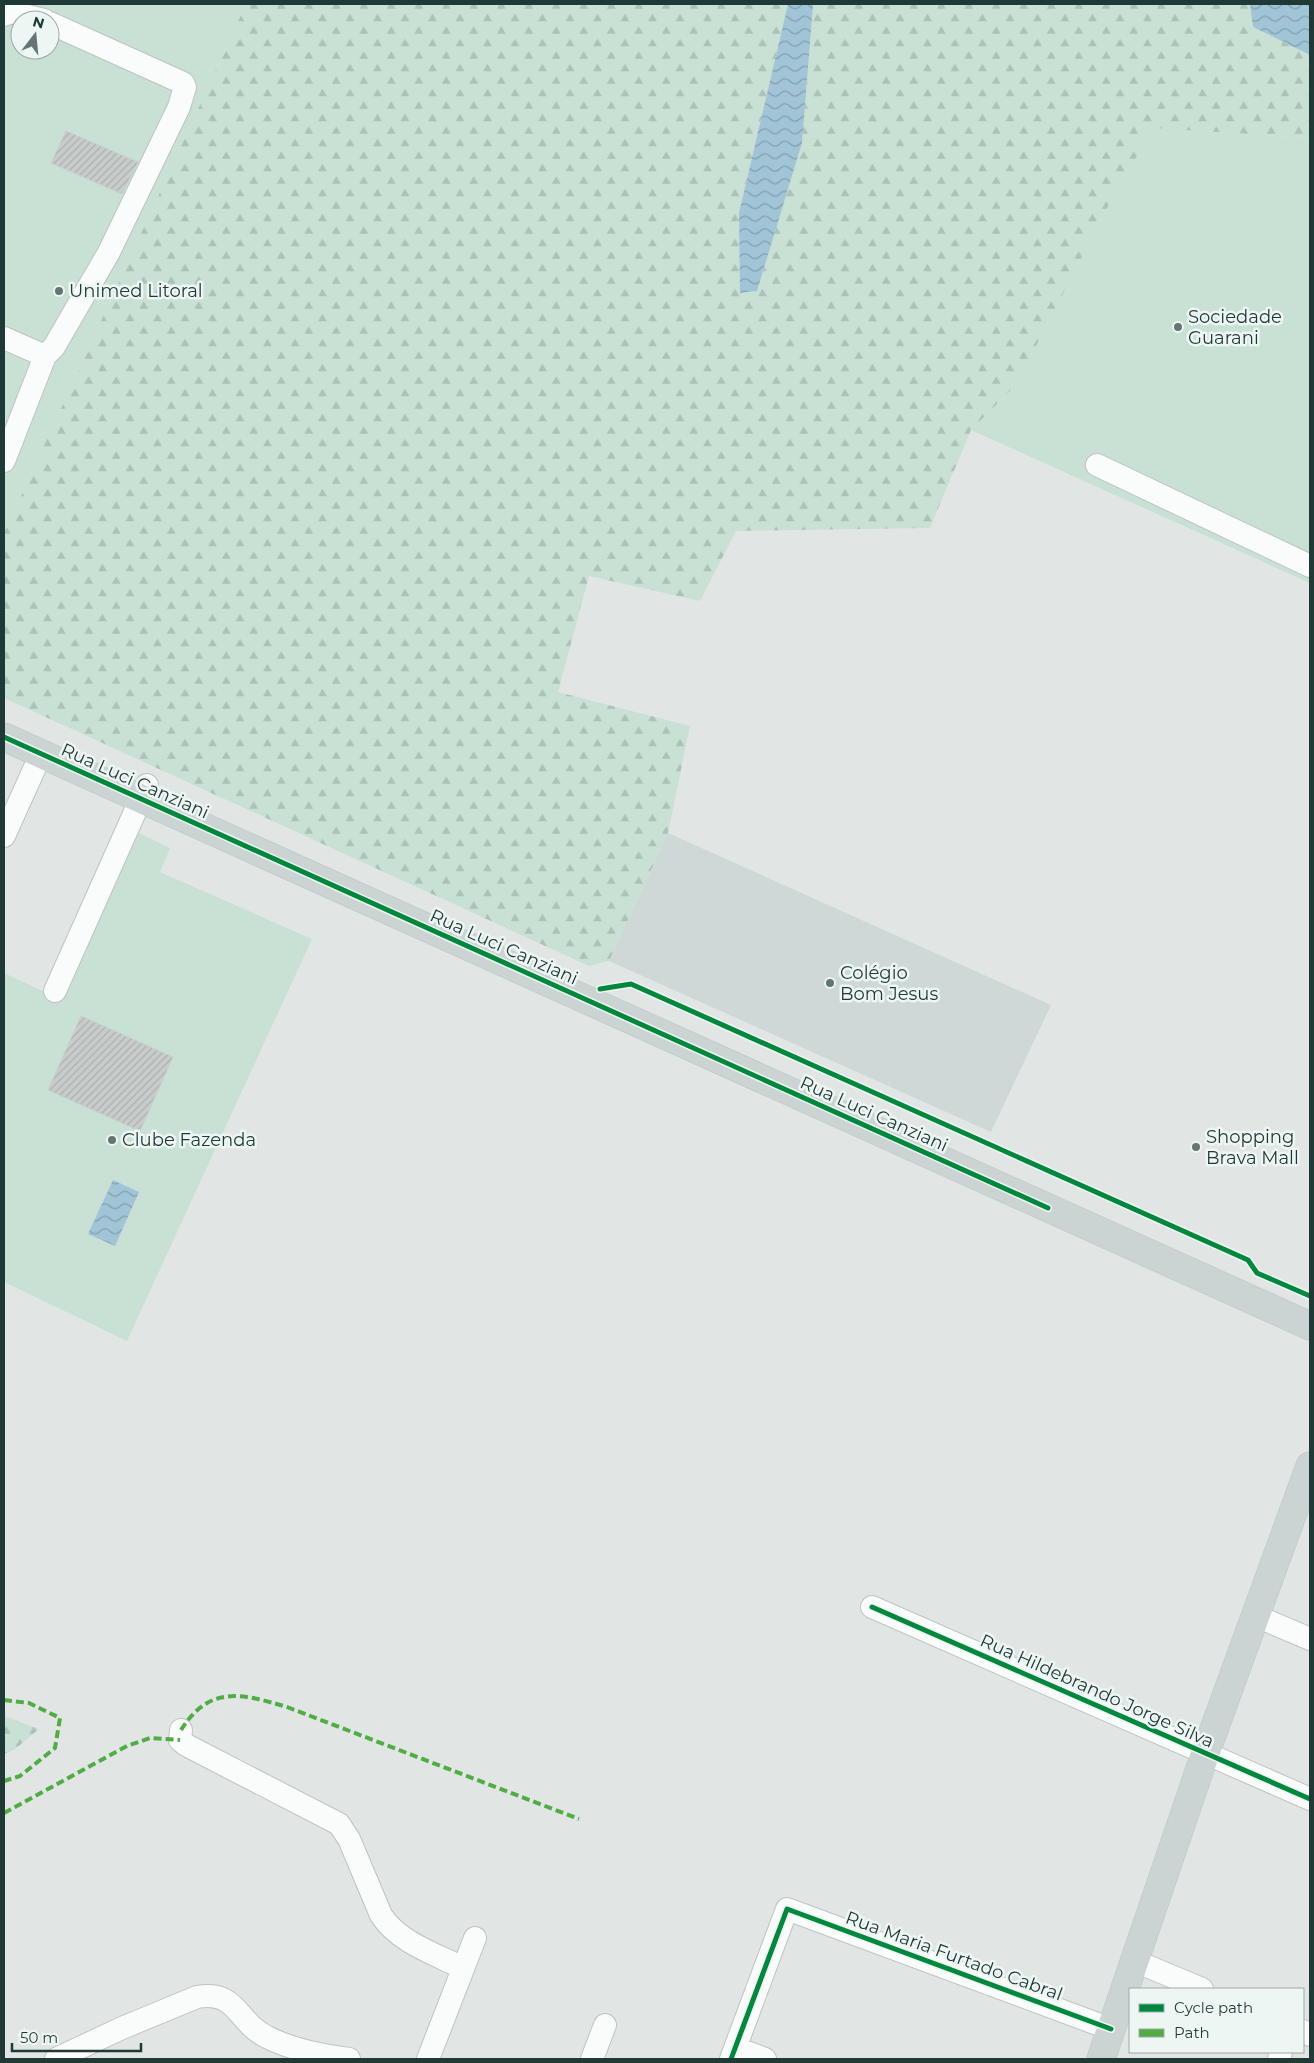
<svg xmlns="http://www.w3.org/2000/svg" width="1314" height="2063" font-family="Montserrat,sans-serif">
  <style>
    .built { fill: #ced8d6 }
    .grass { fill: #c9e0d4; fill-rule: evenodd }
    .forest { fill: url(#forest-firs) }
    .water { fill: url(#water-waves) }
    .building { fill: url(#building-hatch); stroke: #c9cfce }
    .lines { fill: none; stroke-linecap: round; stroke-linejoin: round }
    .minor-casing { stroke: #bec3c2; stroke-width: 24 }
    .major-casing { stroke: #bbc3c2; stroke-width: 29 }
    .minor { stroke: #fafbfb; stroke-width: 22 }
    .major { stroke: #ccd4d3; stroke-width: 28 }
    .quiet { stroke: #52ac45; stroke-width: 4; stroke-dasharray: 8 4; stroke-linecap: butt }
    .cycleway-casing { stroke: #eef6f4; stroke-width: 8 }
    .cycleway { stroke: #00873e; stroke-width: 5 }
    .poi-dot { fill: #637674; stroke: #eef6f4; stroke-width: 2 }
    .labels { text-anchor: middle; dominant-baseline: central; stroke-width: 5; stroke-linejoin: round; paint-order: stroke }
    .poi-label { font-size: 18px; fill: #1f3937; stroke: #eef6f4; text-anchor: start }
    .street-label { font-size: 18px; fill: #1f3937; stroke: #eef6f4 }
  </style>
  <defs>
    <pattern id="forest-firs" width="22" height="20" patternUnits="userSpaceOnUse" patternTransform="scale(1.25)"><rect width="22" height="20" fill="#c9e0d4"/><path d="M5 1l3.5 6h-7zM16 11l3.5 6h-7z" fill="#acc1b7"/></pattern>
    <pattern id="water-waves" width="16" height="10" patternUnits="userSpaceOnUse" patternTransform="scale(1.25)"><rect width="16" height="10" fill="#a1c4d6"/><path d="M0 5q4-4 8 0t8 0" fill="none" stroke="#83a0ae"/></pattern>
    <pattern id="building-hatch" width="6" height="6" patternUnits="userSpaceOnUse" patternTransform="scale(1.25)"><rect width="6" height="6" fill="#c8cdcc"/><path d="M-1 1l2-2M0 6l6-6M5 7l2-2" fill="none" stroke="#abb1b0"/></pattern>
  </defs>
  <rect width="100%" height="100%" fill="#e1e6e5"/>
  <path class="built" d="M668,833L1051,1005L991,1132L609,961Z"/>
  <path class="grass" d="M4,4H246L4,533ZM20,20H50V50H20Z
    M1153,128L1310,138V583L971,430L1016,385L1106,210Z
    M135,831L170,848L160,872L312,939L127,1341L4,1282V973L58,998Z"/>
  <path class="forest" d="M246,4H788L739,213L741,293L757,291L802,143L813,4H1250L1253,27L1310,55V138L1153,128L1106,210L1016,385L971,430L930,528L736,531L700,601L589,576L558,692L690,726L668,833L609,961L589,966L4,698V533Z
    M4,1716L39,1729L14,1750L4,1754Z"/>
  <path class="water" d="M788,4L813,5L802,143L757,291L740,293L739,213Z
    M1250,4H1310V55L1253,27Z
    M113,1180L139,1192L115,1246L88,1234Z"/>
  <path class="building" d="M66,131L138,162L122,194L51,163Z
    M81,1016L173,1057L140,1131L48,1090Z"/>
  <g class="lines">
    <defs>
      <path id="minor" d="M4,15L11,12L44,20
        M4,338L45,356L54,347L109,252L179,107L185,87L183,83L50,23
        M4,461L45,356
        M1097,465L1310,566
        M4,836L41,754
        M55,991L147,785
        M872,1607L1310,1799
        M1256,1616L1310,1639
        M181,1730L180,1740L186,1745L339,1824L349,1839L381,1915C398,1942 435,1954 463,1968
        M1135,1961L1202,1989
        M1303,2031L1310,2035
        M736,2048L765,2059
        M56,2059L122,2028L197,1997C238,1990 236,2022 267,2037C292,2050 322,2055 349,2059
        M428,2059L475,1938
        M592,2059L605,2025
        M731,2059L787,1909L1111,2029
        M1279,2059L1281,2052"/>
      <path id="major" d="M4,737L1310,1326
        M1101,2059L1205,1754L1310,1466"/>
    </defs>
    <use href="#minor" class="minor-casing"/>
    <use href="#major" class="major-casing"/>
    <use href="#minor" class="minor"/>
    <use href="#major" class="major"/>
    <path class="quiet" d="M4,1700L29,1703L60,1718L55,1748L20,1776L4,1781
      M181,1730C210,1684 243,1694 287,1707L579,1819
      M4,1813L127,1746L150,1738L180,1740"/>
    <defs>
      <path id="cycleway" d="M4,737L1048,1208
        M600,989L631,984L1248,1260L1257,1273L1310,1296
        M872,1607L1310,1799
        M731,2059L787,1909L1111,2029"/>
    </defs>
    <use href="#cycleway" class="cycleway-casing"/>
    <use href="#cycleway" class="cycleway"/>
  </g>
  <g class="poi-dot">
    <circle cx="59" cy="291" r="5"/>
    <circle cx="1178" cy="327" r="5"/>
    <circle cx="830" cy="983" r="5"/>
    <circle cx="112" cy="1140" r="5"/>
    <circle cx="1196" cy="1147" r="5"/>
  </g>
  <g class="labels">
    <g class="poi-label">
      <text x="69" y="291">Unimed Litoral</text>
      <text x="1188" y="317">Sociedade<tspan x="1188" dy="21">Guarani</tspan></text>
      <text x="840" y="973">Colégio<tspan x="840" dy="21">Bom Jesus</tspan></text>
      <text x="1206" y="1137">Shopping<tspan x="1206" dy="21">Brava Mall</tspan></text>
      <text x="122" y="1140">Clube Fazenda</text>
    </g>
    <g class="street-label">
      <text transform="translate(135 781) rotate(24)">Rua Luci Canziani</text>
      <text transform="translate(504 947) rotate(24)">Rua Luci Canziani</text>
      <text transform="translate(874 1114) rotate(24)">Rua Luci Canziani</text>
      <text transform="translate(1097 1691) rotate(24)">Rua Hildebrando Jorge Silva</text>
      <text transform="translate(954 1956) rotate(20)">Rua Maria Furtado Cabral</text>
    </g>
  </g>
  <rect width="1314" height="2063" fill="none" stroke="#1f3937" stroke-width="10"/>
  <rect x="1129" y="1988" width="175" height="65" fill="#eef6f4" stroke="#9baaa8"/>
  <rect x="1139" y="2004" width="25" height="8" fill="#00873e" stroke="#9baaa8"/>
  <text x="1174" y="2013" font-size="15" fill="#1f3937">Cycle path</text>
  <rect x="1139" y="2029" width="25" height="8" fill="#52ac45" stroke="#9baaa8"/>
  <text x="1174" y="2038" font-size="15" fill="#1f3937">Path</text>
  <g transform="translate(35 35) rotate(16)"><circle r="24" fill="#eef6f4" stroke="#9baaa8"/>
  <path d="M0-4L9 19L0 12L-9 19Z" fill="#637674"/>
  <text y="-8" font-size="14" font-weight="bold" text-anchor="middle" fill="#1f3937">N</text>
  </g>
  <path d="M12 2043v8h129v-8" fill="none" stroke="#1f3937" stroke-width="2.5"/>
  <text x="20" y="2043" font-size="15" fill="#1f3937" stroke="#eef6f4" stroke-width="4" paint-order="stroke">50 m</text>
</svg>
